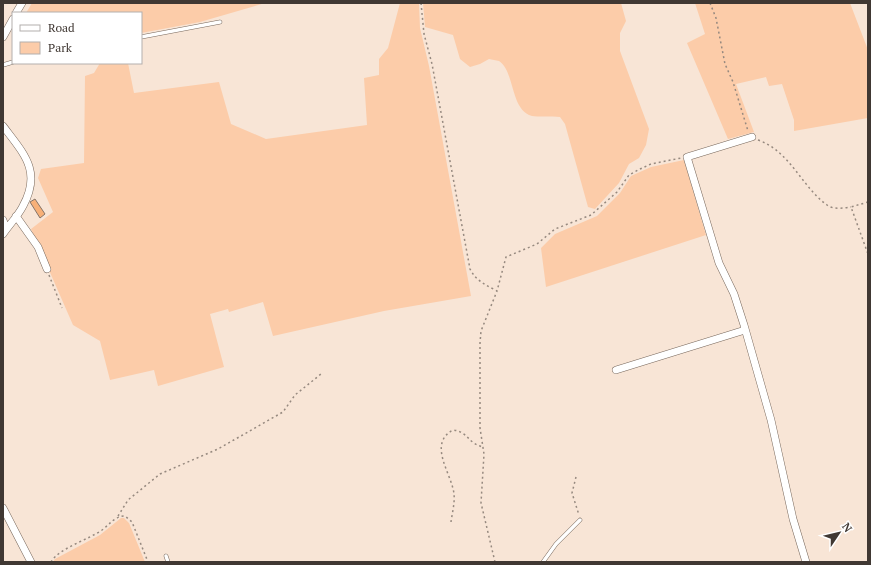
<svg xmlns="http://www.w3.org/2000/svg" width="871" height="565" font-family="'PT Serif',serif">
  <style>
    .green { fill: #fccca9 }
    .building { fill: #f7b078; stroke: #857468 }
    .lines { fill: none; stroke-linecap: round; stroke-linejoin: round }
    .lane-casing { stroke: #78685c; stroke-width: 4.5 }
    .street-casing { stroke: #78685c; stroke-width: 8 }
    .path { stroke: #96897f; stroke-width: 1.5; stroke-dasharray: 2 3; stroke-linecap: butt }
    .lane { stroke: #fff; stroke-width: 3.5 }
    .street { stroke: #fff; stroke-width: 7 }
  </style>
  <rect width="100%" height="100%" fill="#f8e5d6"/>
  <path class="green" d="M32,3H265L200,22L141,33V13H26Z
    M400,3H419L420,28L429,66L471,296L384,311L273,336L263,302L229,312L228,309L210,314L224,367L158,386L154,370L110,380L100,341L73,325L31,229L53,212L38,178L41,169L84,163L85,76L94,73L100,63H128L134,93L219,82L231,124L266,139L367,125L364,78L379,75V59L388,48Z
    M423,3H621L626,21L620,33V51L649,129L646,145L639,158L629,164L619,183L595,209L588,207L565,124L560,117C552,116 537,117 532,116C510,110 515,71 499,61C496,60 492,60 489,59L480,64L470,67L460,59L453,35L425,27Z
    M695,3H850L868,50V118L794,131V120L782,84L769,86L766,77L736,84L754,132L728,139L687,43L705,34Z
    M684,160L706,235L546,287L541,248L555,234L597,216L620,193L631,176L651,167Z
    M121,518H124L129,523L145,562H53L55,559L100,535Z"/>
  <path class="building" d="M35,199L45,214L40,218L30,202Z"/>
  <g class="lines">
    <defs>
      <path id="lane" d="M141,37L220,22
        M3,65L13,62
        M166,556L168,562
        M543,562L556,544L580,520"/>
      <path id="street" d="M16,13L22,3
        M3,37L13,19
        M3,126C24,154 42,171 23,206C18,216 9,225 3,234
        M752,137L687,157L719,263L734,294L744,325L771,420L793,519L806,562
        M16,216L38,247L47,269
        M3,220L6,229
        M616,370L745,330
        M3,508L31,562"/>
    </defs>
    <use href="#lane" class="lane-casing"/>
    <use href="#street" class="street-casing"/>
    <path class="path" d="M421,3L424,34L432,64L470,269C476,281 486,285 497,291
      M710,3L716,18L725,64L733,82L748,131
      M758,140C790,151 801,186 827,205C833,210 844,208 851,207
      M868,202L851,207L868,254
      M49,275L62,308
      M576,477L572,493L579,515
      M118,516L128,500L160,474L218,449L283,412L295,395L321,374
      M451,522C452,514 455,503 454,494C452,474 427,444 453,430C469,432 467,443 483,447
      M51,562C59,548 88,540 102,530C110,524 115,516 125,516L132,522L148,562
      M495,562L481,503L484,454L480,428V343L481,331L497,291L506,257L537,244L555,229L591,215L617,192L629,175L640,169L651,164L681,158"/>
    <use href="#lane" class="lane"/>
    <use href="#street" class="street"/>
  </g>
  <rect width="871" height="565" fill="none" stroke="#403833" stroke-width="8"/>
  <rect x="12" y="12" width="130" height="52" fill="#ffffff" stroke="#b3afad"/>
  <rect x="20" y="25" width="20" height="6" fill="#ffffff" stroke="#b3afad"/>
  <text x="48" y="32" font-size="12" fill="#403833">Road</text>
  <rect x="20" y="42" width="20" height="12" fill="#fccca9" stroke="#b3afad"/>
  <text x="48" y="52" font-size="12" fill="#403833">Park</text>
  <g transform="translate(839 533) rotate(55)" stroke="#ffffff" stroke-width="3" paint-order="stroke">
  <path d="M0-3L7 15L0 10L-7 15Z" fill="#403833"/>
  <text y="-6" font-size="11" font-weight="bold" text-anchor="middle" fill="#403833">N</text>
  </g>
</svg>
